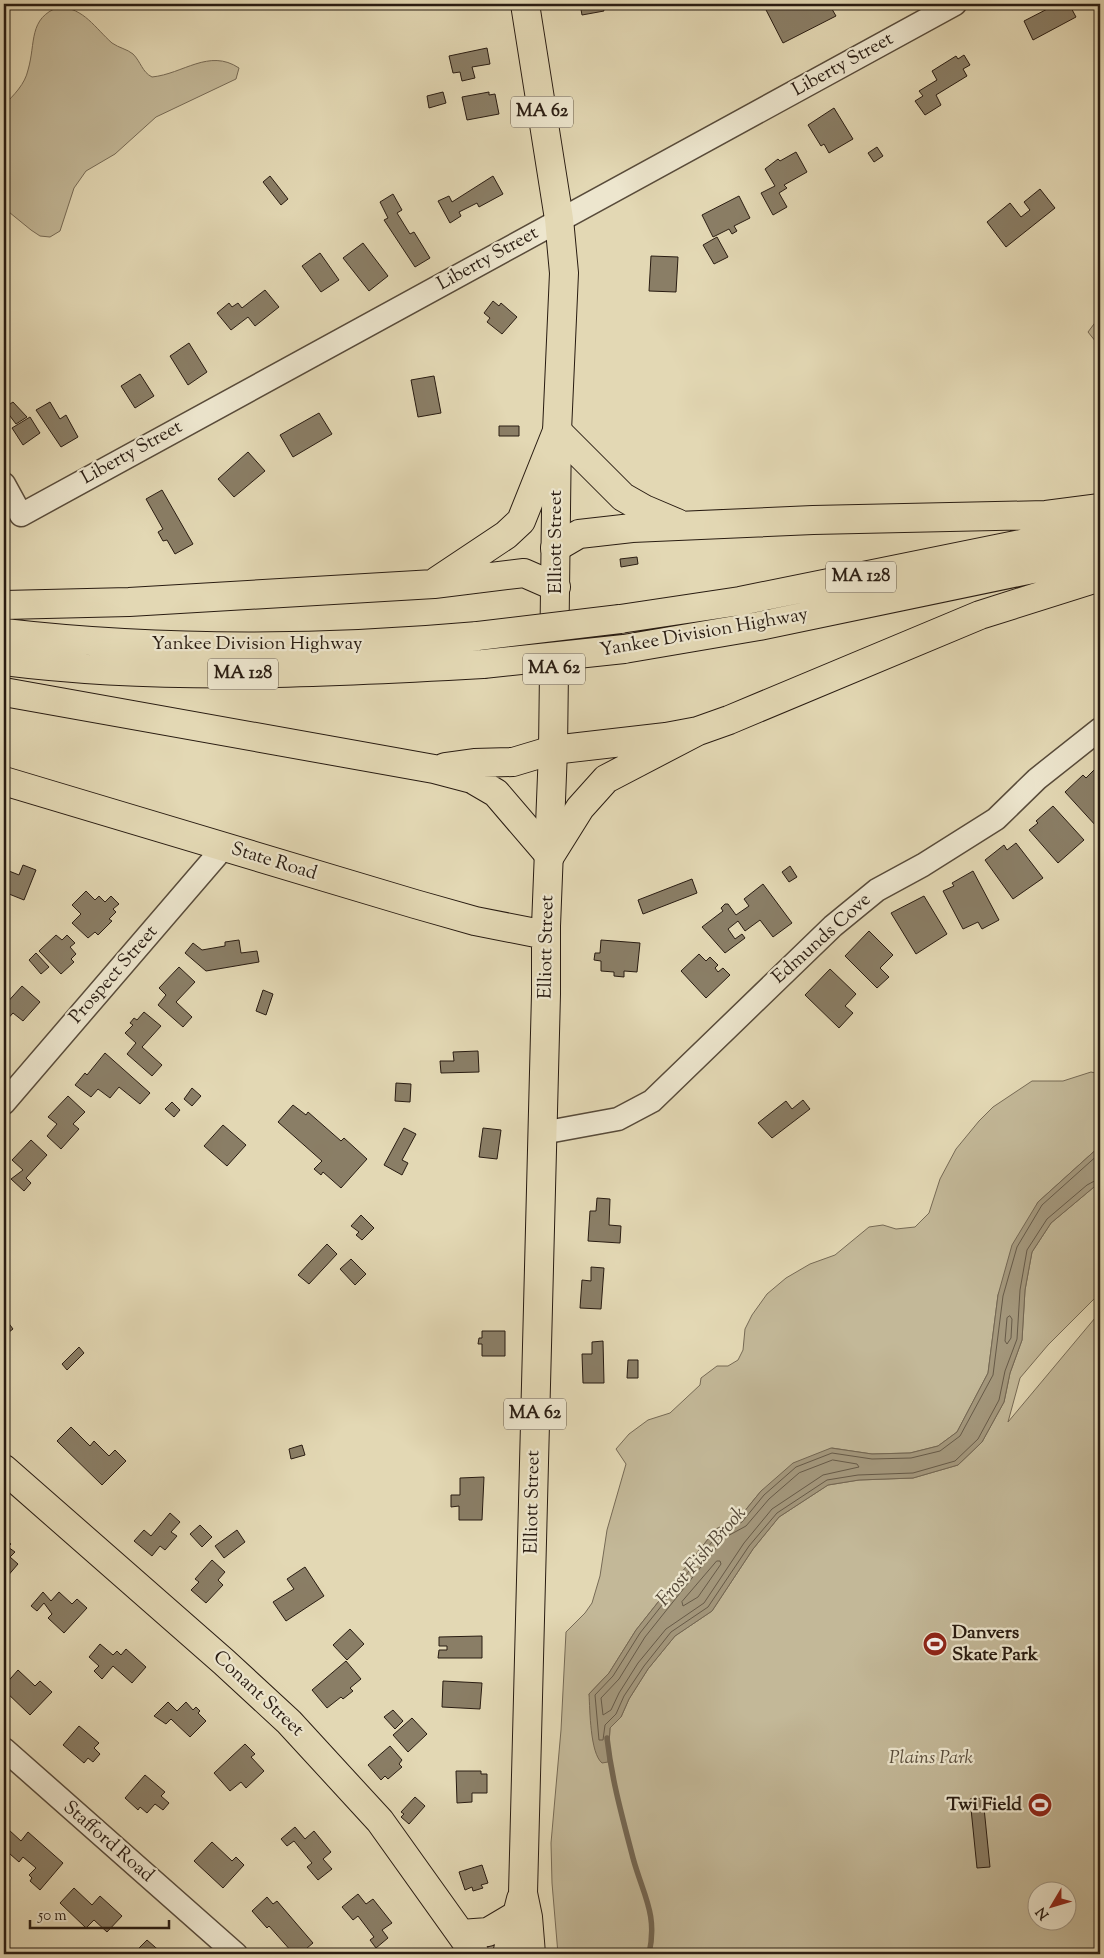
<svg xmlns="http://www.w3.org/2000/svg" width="1104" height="1958" font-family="'Sorts Mill Goudy',serif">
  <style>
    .green { fill: #c3b898; stroke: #766a55; fill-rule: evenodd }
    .water { fill: #a4987d; stroke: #736652 }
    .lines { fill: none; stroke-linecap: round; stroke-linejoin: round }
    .shore { stroke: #665a48; stroke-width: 1 }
    .stream { stroke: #736652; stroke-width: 5.5 }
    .building { fill: #8a7e66; stroke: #291c12 }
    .minor-casing { stroke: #584b3a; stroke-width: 25 }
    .major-casing { stroke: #291c12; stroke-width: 30 }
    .highway-casing { stroke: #291c12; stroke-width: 30 }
    .minor { stroke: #ede6ce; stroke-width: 22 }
    .major { stroke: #e3d8b4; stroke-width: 28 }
    .highway { stroke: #e3d8b4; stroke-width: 28 }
    .highway-bridge-casing { stroke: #291c12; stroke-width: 30; stroke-linecap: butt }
    .highway-bridge { stroke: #e3d8b4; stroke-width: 28 }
    .labels { text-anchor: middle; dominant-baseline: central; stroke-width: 4.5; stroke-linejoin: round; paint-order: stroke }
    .shield { fill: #ede6ce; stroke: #64594a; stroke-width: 1 }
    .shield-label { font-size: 18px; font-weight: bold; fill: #291c12 }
    .street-label { font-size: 19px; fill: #291c12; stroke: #ede6ce }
    .poi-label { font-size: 19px; font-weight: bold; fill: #291c12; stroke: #ede6ce; text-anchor: start }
    .park-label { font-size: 19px; font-style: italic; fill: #574b3a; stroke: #ede6ce }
    .water-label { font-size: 20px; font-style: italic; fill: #544737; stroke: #ede6ce }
  </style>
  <rect width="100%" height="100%" fill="#e3d8b4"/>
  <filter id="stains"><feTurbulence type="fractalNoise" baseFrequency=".004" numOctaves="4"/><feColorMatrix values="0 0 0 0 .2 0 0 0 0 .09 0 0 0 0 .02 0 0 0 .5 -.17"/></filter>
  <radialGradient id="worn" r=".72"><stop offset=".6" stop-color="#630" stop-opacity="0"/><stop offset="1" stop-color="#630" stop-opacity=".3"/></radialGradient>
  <path class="green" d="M59,7C84,8 95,28 112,43C119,48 127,49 133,54C141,62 142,72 152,77C183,74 209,48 239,68L236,79L156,117L115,154L86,171L74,188L60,231L50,237L40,236L31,230L4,208V105C14,95 25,84 28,70C36,43 28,18 59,7Z
    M1100,316V347L1088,332Z
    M1091,1072L1100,1074V1146L1038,1202L998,1295L988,1373L957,1432L938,1446L910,1453L872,1454L832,1448L761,1491L739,1518L716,1529L636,1630L609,1673L589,1694L608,1761L610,1728L621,1717L629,1699L648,1669L675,1636L712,1611L753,1549L779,1517L828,1485L859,1480L913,1478L958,1465L982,1442L1004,1402L1010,1373L1022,1340L1025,1290L1032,1252L1051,1223L1100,1182V1293L1048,1345L1020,1378L1008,1422L1100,1312V1954H558L552,1883L551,1843L561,1730L566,1632L585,1613L592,1603L600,1576L607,1530L626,1464L616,1449L629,1434L648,1420L670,1413L700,1385L701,1378L717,1366H728L738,1360L743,1350L745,1329L752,1315L767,1294L786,1278L810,1264L835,1255L869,1227L883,1225L896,1229L915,1227L929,1213L940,1179L956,1149L979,1121L993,1107L1032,1081H1063ZM1036,1890H1066V1920H1036Z"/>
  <path class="water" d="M1100,1146V1182L1051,1223L1032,1252L1025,1290L1022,1340L1010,1373L1004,1402L982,1442L958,1465L913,1478L859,1480L828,1485L779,1517L753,1549L712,1611L675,1636L648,1669L629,1699L621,1717L610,1728L608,1762L602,1763C590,1753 590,1710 589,1694L609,1673L636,1630L716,1529L739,1518L761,1491L793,1463L831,1448L872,1454L910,1453L938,1446L957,1432L988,1373L998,1295L1012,1245L1038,1202Z"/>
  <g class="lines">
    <path class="shore" d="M1100,1153L1042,1205L1017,1247L1003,1296L993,1375L960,1436L940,1451L911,1458L872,1459L832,1453L796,1467L764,1495L742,1522L719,1533L640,1633L613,1676L595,1695L599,1740H603L605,1725L616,1714L624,1696L644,1666L671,1632L708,1607L749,1546L777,1513L827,1480L858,1475L913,1473L955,1461L978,1439L999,1400L1005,1371L1017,1339L1020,1290L1027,1250L1047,1219L1087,1185L1100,1178
      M1010,1316L1012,1319L1011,1338L1007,1344L1005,1341L1007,1318Z
      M833,1460L857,1464L859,1467L823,1475L772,1509L744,1543L704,1603L666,1629L638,1663L619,1693L611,1710L603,1715L601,1698L619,1679L645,1637L724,1538L746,1526L769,1499L799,1473Z
      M717,1561H720L721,1564L698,1597L683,1606L682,1602Z"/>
    <path class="stream" d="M607,1738C612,1781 622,1816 633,1858C643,1895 658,1914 649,1954"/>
  </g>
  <path class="building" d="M580,4H602L604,11L582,15Z
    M763,4H829L836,16L783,43Z
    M1057,4H1069L1076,17L1033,40L1024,21Z
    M1084,4H1097L1085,8Z
    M487,48L490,64L472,67L475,78L462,81L460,72L453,73L449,56Z
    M964,55L970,65L963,69L967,76L936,95L941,105L925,115L915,101L923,96L919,91L937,80L932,71L956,56L958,59Z
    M443,92L446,103L429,108L427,96Z
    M489,92V95L495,94L499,114L467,120L462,97Z
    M834,108L853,139L829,153L824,144L821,146L808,125Z
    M877,147L883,156L874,162L868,153Z
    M796,152L807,172L784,185L787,188L779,193L787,207L773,215L761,193L775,186L765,169L778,159L780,161Z
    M270,176L288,199L281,205L263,182Z
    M493,176L503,194L479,207L477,203L459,212L461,216L450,223L438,201L449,196L452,202Z
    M1040,189L1055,208L1006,247L987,222L1010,203L1021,217L1030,210L1024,202Z
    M393,194L402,210L397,213L410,234L414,232L430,258L415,267L384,220L388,218L380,202Z
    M739,196L750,218L734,226L737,231L732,234L729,229L713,237L702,215Z
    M717,237L728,257L714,264L703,245Z
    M363,243L388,276L369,291L343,258Z
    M320,253L339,280L321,292L302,266Z
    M651,256L678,257L676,292L649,291Z
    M265,290L279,307L255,326L248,317L231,330L217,313L229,303L232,307L238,303L242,308Z
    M493,301L499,306L501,303L517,317L502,334L487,322L490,318L484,313Z
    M189,343L207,372L188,385L170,356Z
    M140,374L154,396L135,408L121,386Z
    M434,376L441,413L418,417L411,380Z
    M13,402L27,417L16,424L4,408Z
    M50,402L60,419L66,415L78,437L61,447L36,410Z
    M319,413L332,434L293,457L280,435Z
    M30,417L40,433L23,445L12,428Z
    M499,426H519V436H499Z
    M248,452L265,471L234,497L218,479Z
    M162,490L193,544L175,554L167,540L163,541L158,532L163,529L146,499Z
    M637,557L638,564L621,567L620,559Z
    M1095,769L1100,775V824L1097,827L1065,792L1083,775L1086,778Z
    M1053,806L1084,840L1058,863L1029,830L1038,823L1036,821Z
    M1016,843L1043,878L1013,899L985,860L1004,845L1007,850Z
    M23,865L36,870L24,900L4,892V869L19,875Z
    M790,866L797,877L789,882L782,872Z
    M973,871L999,920L982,929L978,922L963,929L943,891L954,886L952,883Z
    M692,879L697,893L643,914L638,900Z
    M763,884L792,923L773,937L760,920L745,931L738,921L728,929L735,939L742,934L745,938L725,953L702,927L723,911L721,908L725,904H728L736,915L749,906L744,899Z
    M86,891L95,900L99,896L105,902L111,896L119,904L113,909L116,912L109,919L112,921L98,935L95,932L88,938L72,923L81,914L72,905Z
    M924,896L947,934L916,954L891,913Z
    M869,931L893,955L880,968L889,977L877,988L845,956Z
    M56,935L62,940L67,935L75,943L70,947L76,954L71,959L74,962L61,974L39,951Z
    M239,940L241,953L257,951L259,962L206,971L185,953L193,943L202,950L225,946V942Z
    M601,940L640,943L637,972L624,971V977L614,976V972L601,971V961L594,960L595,953H600Z
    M36,953L49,967L41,974L29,960Z
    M699,954L706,961L710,957L718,965L715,968L718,972L723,968L730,975L706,998L681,971Z
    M179,967L195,982L176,1002L192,1017L183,1027L158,1005L166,995L159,988Z
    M830,969L856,994L845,1006L853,1013L839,1028L805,995Z
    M22,986L40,1002L23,1021L13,1013L4,1023V1006Z
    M263,990L273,994L266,1015L256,1011Z
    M144,1012L161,1026L142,1047L162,1065L152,1076L127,1054L136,1043L125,1033L133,1025L130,1023L134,1018L137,1020Z
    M478,1051L479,1072L441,1073L440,1061H454L453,1052Z
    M105,1053L150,1093L140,1104L119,1087L110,1098L98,1089L91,1097L75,1085L85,1073L87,1075Z
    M396,1083L411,1084L410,1102L395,1101Z
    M192,1088L201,1096L192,1106L184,1099Z
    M68,1096L85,1112L73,1124L79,1129L61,1149L47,1136L57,1124L48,1117Z
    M803,1100L810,1109L772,1138L758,1123L786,1101L792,1109Z
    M172,1102L180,1110L174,1117L165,1109Z
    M293,1105L306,1115L308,1112L341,1141L344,1138L367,1159L341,1188L323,1172L321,1175L314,1169L322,1161L278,1122Z
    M223,1125L246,1145L227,1166L204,1146Z
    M404,1128L416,1134L402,1160L408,1163L402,1175L384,1165Z
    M483,1128L501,1130L497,1159L479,1157Z
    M31,1140L47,1155L26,1178L31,1183L24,1191L11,1179L23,1170L12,1160Z
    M4,1192L10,1198L4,1204Z
    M597,1198L610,1199L609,1225L621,1226L620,1243L588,1241L590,1211H596Z
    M361,1215L374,1228L362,1240L356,1235L359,1232L351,1226Z
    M327,1244L337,1254L309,1284L298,1275Z
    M351,1259L366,1274L355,1285L340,1269Z
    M591,1267L604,1268L601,1309L580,1308L582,1280L591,1281Z
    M4,1317L13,1329L4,1336Z
    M482,1331H505V1356H482V1344H478L479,1338H482Z
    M603,1341L604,1383H583L582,1354H592V1342Z
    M79,1347L84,1353L67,1370L62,1364Z
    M628,1360H638V1378H627Z
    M71,1427L90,1446L94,1441L109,1456L115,1450L126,1461L102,1485L57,1441Z
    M302,1445L305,1455L291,1459L289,1449Z
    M484,1477L482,1520H459V1506L451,1507V1495H460V1478Z
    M170,1513L180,1522L171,1532L177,1536L165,1550L160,1546L152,1556L134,1541L144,1530L151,1536Z
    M200,1525L212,1537L202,1547L190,1534Z
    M237,1530L245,1542L224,1558L215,1546Z
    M4,1538L11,1544L8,1547L15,1552L10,1557L18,1564L6,1578L4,1576Z
    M212,1560L225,1572L218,1580L223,1585L206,1603L191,1590L199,1582L195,1579Z
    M305,1567L324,1596L286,1621L273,1602L294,1589L287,1579Z
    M43,1592L51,1601L59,1592L72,1604L77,1599L87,1608L64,1633L48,1618L52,1614L44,1603L37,1611L31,1606Z
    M350,1629L364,1644L347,1660L333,1645Z
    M482,1636V1658H438L439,1650H447V1646H439V1637Z
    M100,1644L113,1655L117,1651L121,1655L126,1649L146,1667L132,1683L113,1666L102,1679L94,1671L99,1666L89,1657Z
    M346,1661L361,1679L350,1688L353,1691L343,1699L341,1697L327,1708L312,1690Z
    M18,1670L35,1686L40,1681L52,1692L30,1715L4,1690V1686Z
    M443,1681L482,1683L480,1709L442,1707Z
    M168,1702L177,1711L186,1702L193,1710L196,1707L200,1711L198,1713L206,1721L190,1737L171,1719L166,1724L154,1716Z
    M393,1710L403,1721L395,1729L384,1717Z
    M412,1718L427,1734L408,1752L393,1735Z
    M79,1726L99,1743L94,1748L100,1754L93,1762L88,1758L84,1763L63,1745Z
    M245,1744L255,1754L251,1757L264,1771L246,1788L241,1782L230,1791L214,1773Z
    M390,1746L402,1760L399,1764L402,1767L388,1779L385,1776L381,1780L368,1765Z
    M456,1771H481V1774H487V1793H472V1802L457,1803Z
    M145,1775L165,1792L161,1796L169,1803L163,1810L155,1804L147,1813L140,1807L138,1810L125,1798Z
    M415,1797L425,1806L409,1824L401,1817L404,1814L401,1812Z
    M983,1798L990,1867L977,1868L970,1799Z
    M295,1827L305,1839L314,1831L331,1852L323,1859L332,1869L318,1880L307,1867L312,1863L294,1841L287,1846L281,1839Z
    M9,1830L21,1841L28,1832L63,1863L40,1890L30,1881L32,1878L29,1875L36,1868L23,1857L19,1862L10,1854L8,1857L4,1853V1836Z
    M212,1842L232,1861L236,1857L244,1865L223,1888L194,1861Z
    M482,1865L488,1883L481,1885L483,1888L473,1891L472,1887L465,1890L459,1872Z
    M74,1888L92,1905L100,1896L122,1916L107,1932L94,1920L86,1928L60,1903Z
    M358,1894L366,1904L373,1899L392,1923L382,1930L388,1938L376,1948L370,1940L374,1937L358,1916L353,1920L342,1907Z
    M267,1897L273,1904L277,1901L313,1943L300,1954L295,1950L292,1952L269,1926L267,1928L252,1911Z
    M147,1940L163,1954H133Z"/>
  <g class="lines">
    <defs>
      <path id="minor" d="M4,484L21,515L955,4
        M4,1103L224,847
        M542,1133L618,1119L652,1101L833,926L877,890L923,865L996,819L1037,779L1100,729
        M4,1749L236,1954"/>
      <path id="major" d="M525,4L559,219L564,273L557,431L553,750L546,926V994L523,1893L528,1917L531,1954
        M4,781L415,904L475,921L546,935
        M4,1469L224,1662L289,1722L380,1821L475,1954
        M461,1934L488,1932L515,1916
        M507,1954L521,1899"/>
      <path id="highway" d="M555,548L579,534L632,528L813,520L1046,515L1100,508
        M437,581L506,535L521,521L557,431L623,497L644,509L677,523
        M4,605L129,602L434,584L524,573L556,587
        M620,619L740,601L1100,528
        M4,633C161,651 320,650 478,636
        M624,649L759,626L1100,555
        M4,661C163,681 323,673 483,664
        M4,692L434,769L472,779L496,793L550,856L580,808L606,779L698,731
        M445,767L474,763L513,762L553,750L666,737L698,731L729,720L980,615L1100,577"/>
    </defs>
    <use href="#minor" class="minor-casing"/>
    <use href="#major" class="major-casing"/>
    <use href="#highway" class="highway-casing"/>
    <use href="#minor" class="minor"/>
    <use href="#major" class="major"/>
    <use href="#highway" class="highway"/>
    <defs>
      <path id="highway-bridge" d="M478,636L620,619
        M483,664L624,649"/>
    </defs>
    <use href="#highway-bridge" class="highway-bridge-casing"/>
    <use href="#highway-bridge" class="highway-bridge"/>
  </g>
  <defs>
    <symbol id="stadium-disc" viewBox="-11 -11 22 22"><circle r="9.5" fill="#8f2418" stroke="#ede6ce"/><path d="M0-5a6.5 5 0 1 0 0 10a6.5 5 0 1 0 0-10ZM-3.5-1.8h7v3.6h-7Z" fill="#fff"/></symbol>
  </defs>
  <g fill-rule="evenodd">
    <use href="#stadium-disc" x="921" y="1630" width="28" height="28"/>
    <use href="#stadium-disc" x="1026" y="1791" width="28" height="28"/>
  </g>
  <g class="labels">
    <g class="shield">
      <rect x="511" y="96.5" width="62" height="31" rx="4"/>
      <rect x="826" y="561.5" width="70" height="31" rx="4"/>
      <rect x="523" y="653.5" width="62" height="31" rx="4"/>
      <rect x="208" y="658.5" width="70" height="31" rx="4"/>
      <rect x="504" y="1398.5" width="62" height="31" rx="4"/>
    </g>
    <g class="shield-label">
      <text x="542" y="112">MA 62</text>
      <text x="861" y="577">MA 128</text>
      <text x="554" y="669">MA 62</text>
      <text x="243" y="674">MA 128</text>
      <text x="535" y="1414">MA 62</text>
    </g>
    <g class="street-label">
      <text transform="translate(843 65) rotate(-29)">Liberty Street</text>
      <text transform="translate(488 259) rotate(-29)">Liberty Street</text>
      <text transform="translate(132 453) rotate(-29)">Liberty Street</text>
      <text transform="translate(556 542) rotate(-90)">Elliott Street</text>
      <text transform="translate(704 633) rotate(-10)">Yankee Division Highway</text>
      <text x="257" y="644">Yankee Division Highway</text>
      <text transform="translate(274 862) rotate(17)">State Road</text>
      <text transform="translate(822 939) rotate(-42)">Edmunds Cove</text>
      <text transform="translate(547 947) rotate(-89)">Elliott Street</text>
      <text transform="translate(114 975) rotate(-49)">Prospect Street</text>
      <text transform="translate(533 1502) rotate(-89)">Elliott Street</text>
      <text transform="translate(258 1694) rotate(43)">Conant Street</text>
      <text transform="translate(108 1842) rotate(41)">Stafford Road</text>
    </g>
    <g class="poi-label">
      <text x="952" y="1633">Danvers<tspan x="952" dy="22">Skate Park</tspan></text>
      <text x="1022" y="1805" text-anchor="end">Twi Field</text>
    </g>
    <g class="park-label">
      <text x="931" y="1758">Plains Park</text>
    </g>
    <g class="water-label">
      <text transform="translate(702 1557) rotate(-49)">Frost Fish Brook</text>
    </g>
  </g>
  <rect width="1104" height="1958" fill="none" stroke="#e3d8b4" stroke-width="20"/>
  <rect x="5" y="5" width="1094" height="1948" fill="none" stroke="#291c12" stroke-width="2.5"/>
  <rect x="10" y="10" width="1084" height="1938" fill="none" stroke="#291c12"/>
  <g transform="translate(1052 1906) rotate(232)"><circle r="24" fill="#ede6ce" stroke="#9f9583"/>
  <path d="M0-4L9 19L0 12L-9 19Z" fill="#8f2418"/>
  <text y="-8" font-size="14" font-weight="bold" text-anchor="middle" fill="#291c12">N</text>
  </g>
  <path d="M30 1920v8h139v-8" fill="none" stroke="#291c12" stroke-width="2.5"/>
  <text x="38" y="1920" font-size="15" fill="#291c12" stroke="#ede6ce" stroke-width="4" paint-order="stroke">50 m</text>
  <rect width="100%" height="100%" filter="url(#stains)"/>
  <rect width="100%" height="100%" fill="url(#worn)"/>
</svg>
